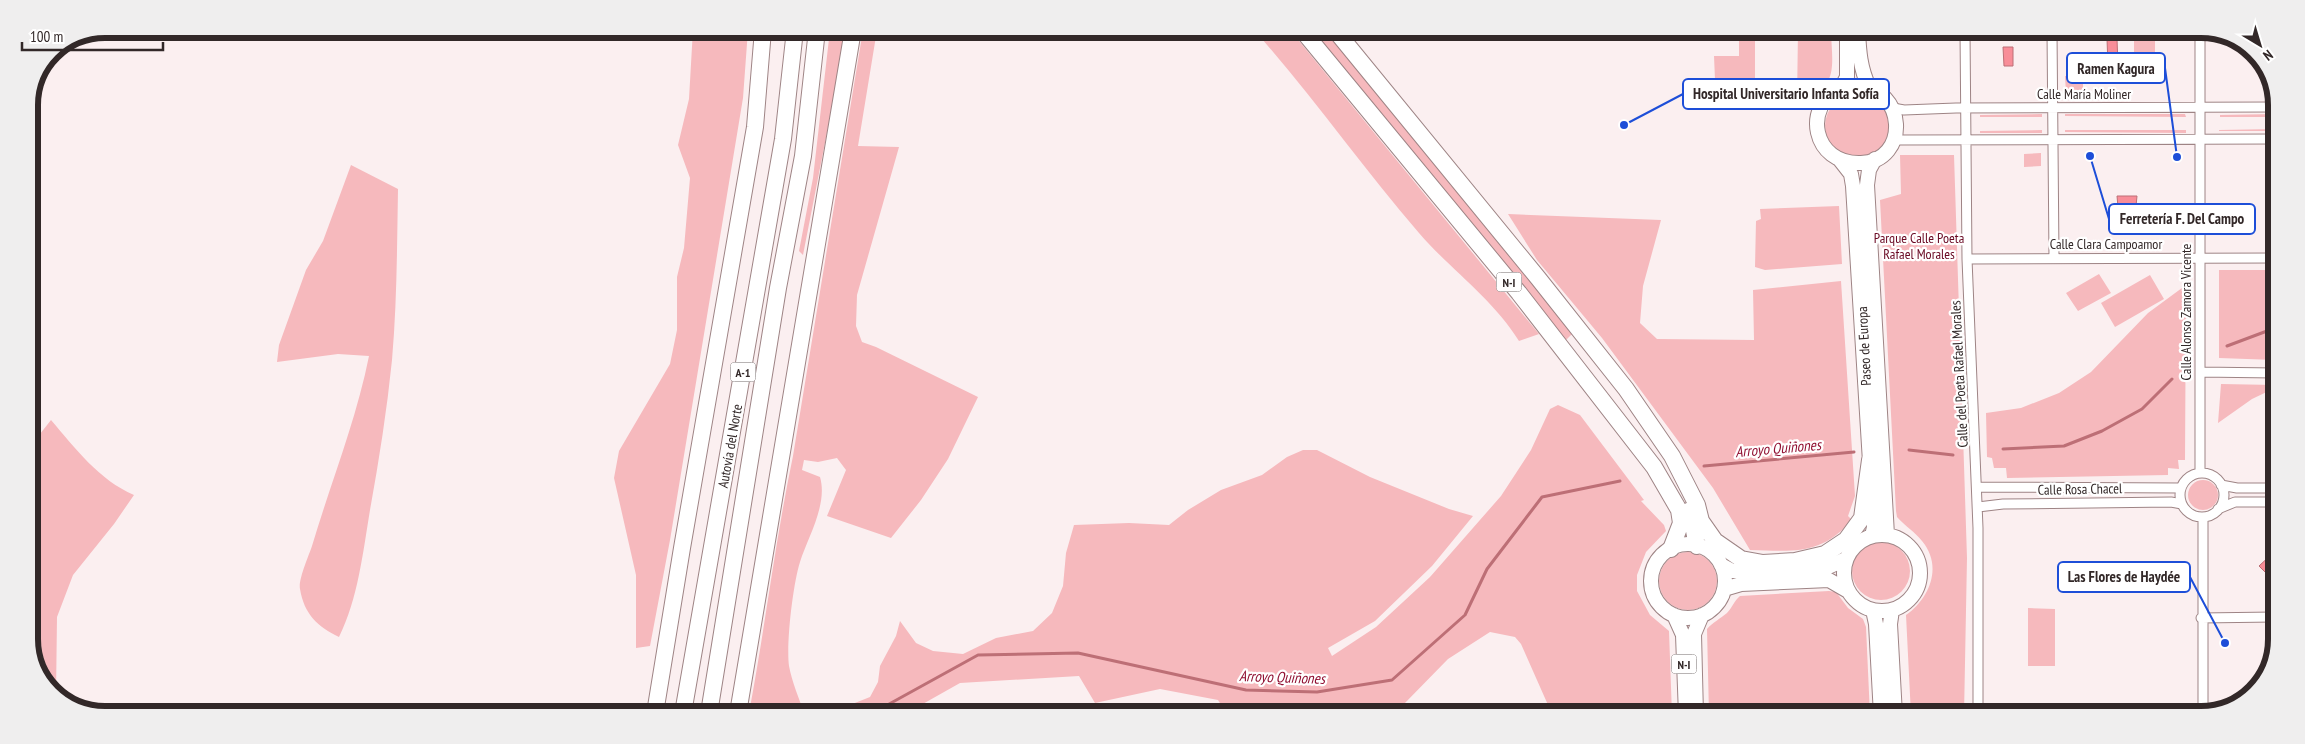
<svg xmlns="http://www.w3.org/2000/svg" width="2305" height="744" font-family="'PT Sans Narrow',sans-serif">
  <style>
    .green { fill: #f6b9bd }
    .water { fill: #f88d98; stroke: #bd6f76 }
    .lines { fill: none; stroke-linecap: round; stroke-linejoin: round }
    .stream { stroke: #bd6f76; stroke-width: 3 }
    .street-casing { stroke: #9e8485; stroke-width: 11 }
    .primary-casing { stroke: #9e8485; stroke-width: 16 }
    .highway-casing { stroke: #9e8485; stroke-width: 18 }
    .street { stroke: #fff; stroke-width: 9 }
    .primary { stroke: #fff; stroke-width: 14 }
    .highway { stroke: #fff; stroke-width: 16 }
    .labels { text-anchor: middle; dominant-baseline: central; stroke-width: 4.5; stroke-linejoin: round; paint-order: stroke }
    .shield { fill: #fff; stroke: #706868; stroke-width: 1 }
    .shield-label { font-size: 12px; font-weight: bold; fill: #322828 }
    .street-label { font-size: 14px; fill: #322828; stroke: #fff }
    .park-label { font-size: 14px; fill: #690822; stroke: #fff }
    .water-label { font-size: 15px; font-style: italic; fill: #911133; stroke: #fff }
    .rim { fill: none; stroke: #322828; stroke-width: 6 }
    .leader { fill: none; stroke: #1d4ed8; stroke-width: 2 }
    .callout-dot { fill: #1d4ed8; stroke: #fff; stroke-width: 2 }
    .callout { fill: #fff; stroke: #1d4ed8; stroke-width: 2 }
    .callout-label { font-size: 15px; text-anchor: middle; font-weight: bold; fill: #322828 }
  </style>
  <rect width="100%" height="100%" fill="#fbeff0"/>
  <path class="green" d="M693,29L748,30L743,98L670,540L650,646L636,648V575L614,478L619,451L670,364L677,330V277L684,248L690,178L678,145L689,99Z
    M830,30H847L803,255L799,251L813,178Z
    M863,30H877L858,146L899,147L857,295L856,326L862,342L876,347L978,397L948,459L921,500L891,538L827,516L846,470L837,458L818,462L804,460L802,470L820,477C828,504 808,537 800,562C793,584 786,643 789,666C792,682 799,698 804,713H749C765,628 775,542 793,456Z
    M1254,30H1290L1539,334L1519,341C1493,299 1451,270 1419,233C1362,167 1312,95 1254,30Z
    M1311,30H1325L1574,332L1566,340Z
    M1739,31H1755V103H1716L1714,56H1739Z
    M1798,31H1831C1832,66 1840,90 1797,100Z
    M2134,38H2155V69H2134Z
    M2065,76H2083V94H2066Z
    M1825 126a32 32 0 1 1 64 0a32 32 0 1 1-64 0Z
    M2042,114V117H1980V115Z
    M2065,114H2185L2186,117L2065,116Z
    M2276,114V117H2220V115Z
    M2276,129V131H2219V130Z
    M2042,130V133H1980V131Z
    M2065,130H2186V133L2065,132Z
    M2041,153V166L2024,167V154Z
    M1900,155H1954L1967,558L1964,715H1911L1906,615C1930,598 1943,566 1922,541C1915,532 1905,526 1897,517L1896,511L1880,200L1901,194Z
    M351,165L398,189C397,246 397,303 392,360C387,410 379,460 370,510C363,552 358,599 339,637C318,627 304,614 300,589C298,580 309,555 312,546C331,482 356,421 369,356L338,354L277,362L279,345L306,270L323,241Z
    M1839,206L1842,264L1765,270L1755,267L1756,221L1761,219L1760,209Z
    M1508,214L1661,220L1643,286L1640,323L1657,339L1754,340L1753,290L1841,281L1855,496L1848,516L1852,520C1820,556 1794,551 1750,550L1713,488L1602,338L1537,260Z
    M2219,270H2275V360L2219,358Z
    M2099,274L2111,293L2078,311L2066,293Z
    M2150,275L2164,299L2115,327L2101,303Z
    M2186,285L2185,460H2178L2179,469L2168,468V475L2007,478L2006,468H1994L1992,458L1987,457L1986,413L2021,408L2059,393L2091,372L2148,313Z
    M2221,384L2275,385V388L2252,399L2218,423Z
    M1558,405L1580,415L1644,500L1641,501L1664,525L1666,531L1646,552L1637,575V591L1650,615L1669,631L1672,715L1552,714L1521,644L1515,637L1490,632L1448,659L1404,704L1326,714H1223V708L1218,700L1160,689L1095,703L1079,676L960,683L905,714H827L870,697L878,682L880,666L896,636L900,621L916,643L933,651L963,654L996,638L1033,631L1052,613L1063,586L1066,553L1074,525L1129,523L1169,525L1188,510L1221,490L1262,475L1287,457L1303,450H1317L1370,477L1449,509L1473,516L1432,566L1375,621L1328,648L1332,656L1376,627L1430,577L1501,496L1531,450L1550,409Z
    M51,420C75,448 99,480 134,495L114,524L73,575L57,617L56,695L47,689L29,645V448Z
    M2188 495a15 15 0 1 1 30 0a15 15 0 1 1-30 0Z
    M1852 571a29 29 0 1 1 58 0a29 29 0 1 1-58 0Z
    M1659 581a29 29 0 1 1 58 0a29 29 0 1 1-58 0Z
    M1829,591L1836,592L1848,608L1863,619L1866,627L1870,715H1709L1707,629C1713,622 1720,619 1727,613C1732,608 1734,601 1740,596Z
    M2028,608L2055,609V666H2028Z"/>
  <path class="water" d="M2107,39H2117L2118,65L2108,66Z
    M2003,47H2013V66H2004Z
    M2117,196H2137L2136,206L2118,207Z
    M2274,552V569L2268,575L2259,566Z"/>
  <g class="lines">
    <path class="stream" d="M2227,346L2275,328
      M2003,449L2064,446L2102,431L2142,409L2172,379
      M1909,450L1953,455
      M1704,466L1854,452
      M871,714L978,655L1078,653L1246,690L1317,692L1392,680L1465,615L1487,569L1542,497L1620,481"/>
    <defs>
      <path id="street" d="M1965,31L1967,259L1978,528V715
        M2052,31L2054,258
        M2200,31V473
        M1893,108L1904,110L1956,108L2276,107
        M1894,140L2276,139
        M1967,259L2275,258
        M2200,372L2275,373
        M2180 495a22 22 0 1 1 44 0a22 22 0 1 1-44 0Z
        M2221,485L2237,488H2274
        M1977,487L2181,488
        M1978,507L2003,504L2171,502L2182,504
        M2218,509L2235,502H2274
        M2203,517V714
        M2201,618L2274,617"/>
      <path id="primary" d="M1858,31C1859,51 1860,68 1869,87
        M1856,86C1907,87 1910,161 1861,163C1812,165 1802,105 1841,88C1845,87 1851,87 1856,86Z
        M1841,88L1847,77V31
        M1875,159L1869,170L1867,185L1887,535
        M1840,160L1851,174L1853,186L1874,527L1872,536
        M1844 573a38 38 0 1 1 76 0a38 38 0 1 1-76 0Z
        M1651 581a37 37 0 1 1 74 0a37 37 0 1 1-74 0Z
        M1721,565L1732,571H1741L1828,567L1846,559
        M1724,589L1741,584L1829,580L1848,591
        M1873,610L1876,624L1881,715
        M1892,610L1890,624L1895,715
        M1674,615L1683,635L1686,715
        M1696,715L1694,634L1702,615"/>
      <path id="highway" d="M1302,30L1519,293L1654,467L1679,510L1681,523L1671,549
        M1335,30L1538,278L1626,389L1672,456L1697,505L1701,521L1715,541L1741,559L1763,563L1795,561L1825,554L1846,540L1862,518L1870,460
        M1690,510L1697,546
        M655,713L682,548L755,127L763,30
        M683,713L783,139L795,30
        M709,713L778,288L803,156L817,30
        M738,713L853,30"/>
    </defs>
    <use href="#street" class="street-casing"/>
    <use href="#primary" class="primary-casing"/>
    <use href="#highway" class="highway-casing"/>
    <use href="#street" class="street"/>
    <use href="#primary" class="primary"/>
    <use href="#highway" class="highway"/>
  </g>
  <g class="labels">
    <g class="shield">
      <rect x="1496.5" y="272.5" width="25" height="19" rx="4"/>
      <rect x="730.5" y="362.5" width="25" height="19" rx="4"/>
      <rect x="1671.5" y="654.5" width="25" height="19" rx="4"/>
    </g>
    <g class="shield-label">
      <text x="1509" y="282">N-I</text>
      <text x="743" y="372">A-1</text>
      <text x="1684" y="664">N-I</text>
    </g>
    <g class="street-label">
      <text x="2084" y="94">Calle María Moliner</text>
      <text x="2106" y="244">Calle Clara Campoamor</text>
      <text transform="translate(2186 312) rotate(-90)">Calle Alonso Zamora Vicente</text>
      <text transform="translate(1864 346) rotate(-93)">Paseo de Europa</text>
      <text transform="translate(1959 374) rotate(-93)">Calle del Poeta Rafael Morales</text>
      <text transform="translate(730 446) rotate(-80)">Autovía del Norte</text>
      <text transform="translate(2080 489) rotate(-1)">Calle Rosa Chacel</text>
    </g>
    <g class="park-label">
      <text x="1919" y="238">Parque Calle Poeta<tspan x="1919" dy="16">Rafael Morales</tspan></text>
    </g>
    <g class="water-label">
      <text transform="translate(1778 448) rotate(-5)">Arroyo Quiñones</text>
      <text transform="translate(1282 677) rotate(2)">Arroyo Quiñones</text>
    </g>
  </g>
  <path d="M0 0H2305V744H0ZM105 38H2201A67 67 0 0 1 2268 105V639A67 67 0 0 1 2201 706H105A67 67 0 0 1 38 639V105A67 67 0 0 1 105 38Z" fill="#efeeee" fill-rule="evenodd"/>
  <path class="rim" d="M105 38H2201A67 67 0 0 1 2268 105V639A67 67 0 0 1 2201 706H105A67 67 0 0 1 38 639V105A67 67 0 0 1 105 38Z"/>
  <path class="leader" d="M2177 157L2165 68M1624 125L1683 94M2090 156L2109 219M2225 643L2190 577"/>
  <g class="callout-dot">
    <circle cx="2177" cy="157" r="5"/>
    <circle cx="1624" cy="125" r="5"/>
    <circle cx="2090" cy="156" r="5"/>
    <circle cx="2225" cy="643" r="5"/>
  </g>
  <g class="callout">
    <rect x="2067" y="53" width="98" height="30" rx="5"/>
    <rect x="1683" y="79" width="206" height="30" rx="5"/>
    <rect x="2109" y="204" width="146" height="30" rx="5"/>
    <rect x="2058" y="562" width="132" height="30" rx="5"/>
  </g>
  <g class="callout-label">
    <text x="2116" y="74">Ramen Kagura</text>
    <text x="1786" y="99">Hospital Universitario Infanta Sofía</text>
    <text x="2182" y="224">Ferretería F. Del Campo</text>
    <text x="2124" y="582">Las Flores de Haydée</text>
  </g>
  <g transform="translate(2260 45) rotate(142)" stroke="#ffffff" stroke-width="4" paint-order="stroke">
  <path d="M0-4L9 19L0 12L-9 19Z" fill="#322828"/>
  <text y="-8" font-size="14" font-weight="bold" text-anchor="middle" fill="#322828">N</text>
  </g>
  <path d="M22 42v8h141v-8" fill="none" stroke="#322828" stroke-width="2.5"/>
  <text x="30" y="42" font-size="15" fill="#322828" stroke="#ffffff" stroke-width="4" paint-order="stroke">100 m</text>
</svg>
